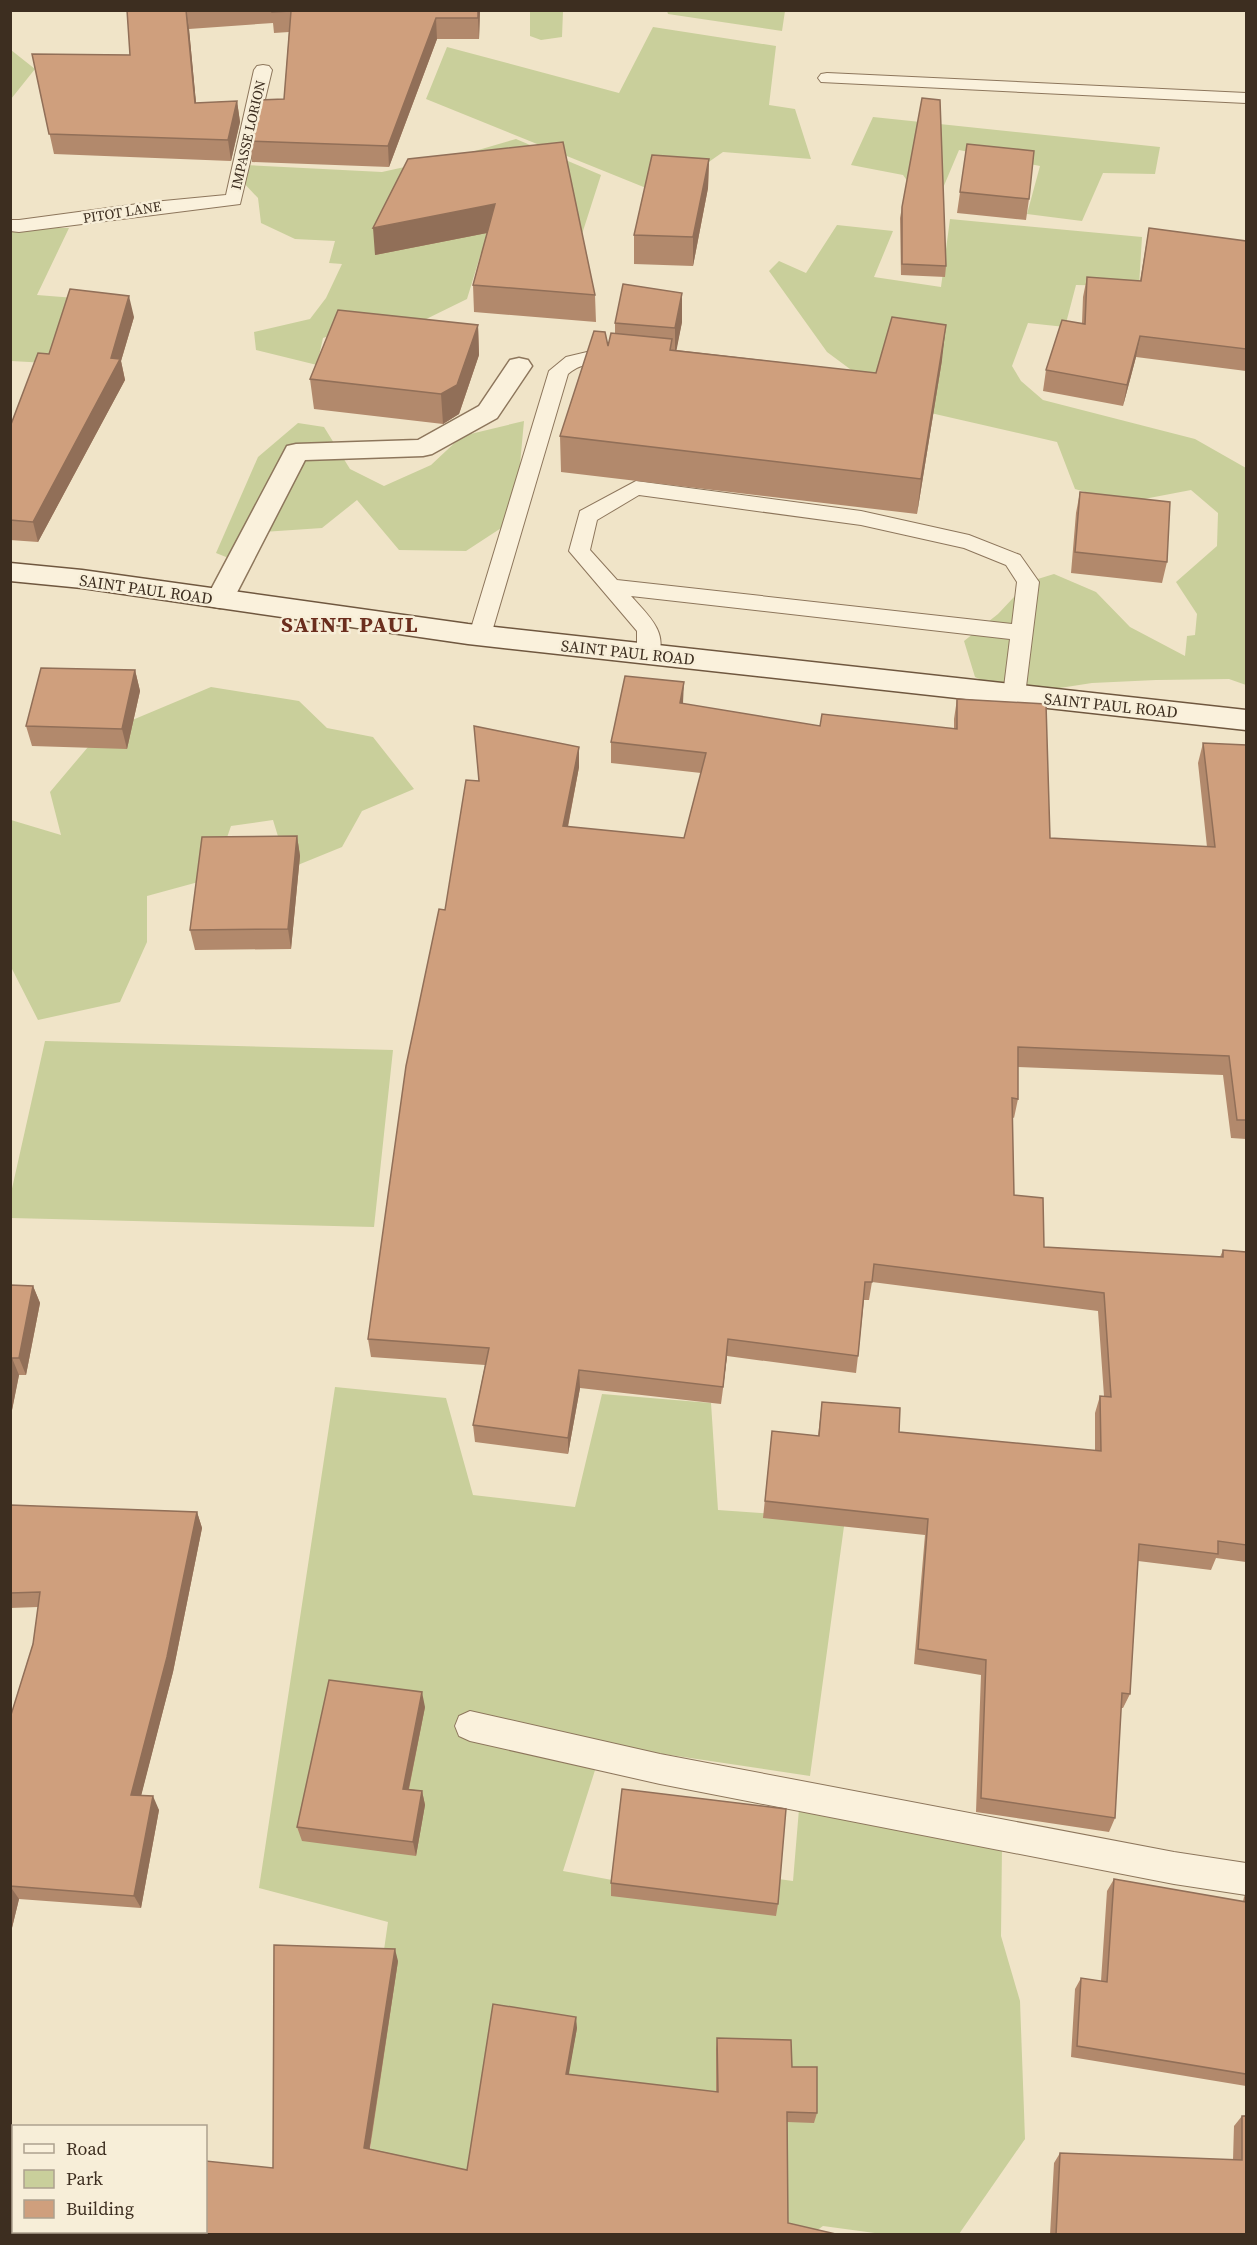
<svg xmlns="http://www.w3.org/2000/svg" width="1257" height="2245" font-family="'Source Serif 4',serif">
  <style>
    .green { fill: #c9cf9b }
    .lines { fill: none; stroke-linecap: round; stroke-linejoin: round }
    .service-casing { stroke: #8d765c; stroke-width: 2 }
    .minor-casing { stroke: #8d765c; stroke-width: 3 }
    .secondary-casing { stroke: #6f573f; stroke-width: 3 }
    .service { fill: #faf1dc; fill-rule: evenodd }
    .minor { fill: #faf1dc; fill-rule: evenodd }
    .secondary { fill: #faf1dc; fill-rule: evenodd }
    .wall { fill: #b2896c }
    .shaded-wall { fill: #916f58 }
    .building { fill: #cf9f7d; stroke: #916f58; stroke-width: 1.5 }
    .labels { text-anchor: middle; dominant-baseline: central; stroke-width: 5; stroke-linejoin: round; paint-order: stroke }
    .far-street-label { font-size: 14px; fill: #3d2e20; stroke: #f7eed8 }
    .street-label { font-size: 16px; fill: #3d2e20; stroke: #f7eed8 }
    .district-label { font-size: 22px; font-weight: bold; letter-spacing: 1.5px; fill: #6b2e1e; stroke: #f7eed8 }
  </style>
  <rect width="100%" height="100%" fill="#f0e4c8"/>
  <path class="green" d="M530,11H563L562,37L541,40L530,36Z
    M667,11V10L785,11L782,31L668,14Z
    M653,27L776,46L769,105L795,109L811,159L723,152L693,173L651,190L426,99L447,47L619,93Z
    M11,50L35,69L11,99H10Z
    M873,117L1160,147L1155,174L1103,173L1082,221L1027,214L1040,166L959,150L943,188L911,186L903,175L851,165Z
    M516,139L601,175L573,262L481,253L467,299L412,326H358L323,338L317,365L256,350L254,332L310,319L326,298L342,264L329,263L335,241L295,239L261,223L258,198L241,180L244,165L382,172L468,153Z
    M950,219L1142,237L1139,286L1076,285L1065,327L1028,323L1012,366L1021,381L1043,400L1195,439L1246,468V685L1229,679L1156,680L1092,683L1014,695L975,677L964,641L998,614L1028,582L1054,574L1096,592L1130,627L1185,656L1187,636L1195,635L1197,614L1176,582L1217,546L1218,513L1191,490L1123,503L1075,489L1057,442L852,395L854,372L827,352L769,271L779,261L806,273L837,225L893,231L874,277L941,287Z
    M10,227L69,228L37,295L75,298L47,363L11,361Z
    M524,421L515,519L466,551L399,550L357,500L322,528L263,532L231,559L216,553L258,457L298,423L324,427L350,469L384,486L431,465L462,436Z
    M211,687L299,701L327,728L373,737L414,789L362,811L342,847L288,869L273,820L231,826L213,878L147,896V942L120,1002L38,1020L11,967V820L61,835L50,792L99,734Z
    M45,1041L393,1050L374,1227L11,1218V1193Z
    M335,1387L446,1398L473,1495L575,1507L602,1394L711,1403L718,1510L845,1519L810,1776L603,1745L563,1871L749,1905L757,1876L793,1881L799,1809L1002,1845L1001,1936L1020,2001L1025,2139L959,2234H882L823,2226L812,2234L370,2157L383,1957L388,1922L259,1888Z"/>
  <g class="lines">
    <defs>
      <path id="service" d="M263,65L269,66L272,70L240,204L19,232L10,231V220H19L153,202L226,195L254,70L257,66Z
        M827,73L1246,93V103L821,82L818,78L821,74Z
        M587,352L625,357L628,361L625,365C603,371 589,356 568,374L491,635L488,640L480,642L472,640L469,635L549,371L566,357Z
        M636,481L861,511L969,535L1020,555L1039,582L1025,695L1022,700L1014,703L1006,700L1003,695L1010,639L631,596C646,613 671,634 656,659L648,662L640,659L637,654V631L569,551L580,511ZM639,495L861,525L964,548L1006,565L1017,582L1012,624L617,580L590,550L597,520Z
        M470,1711L660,1754L1174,1852L1246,1863V1895L1174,1884L660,1784L470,1741L459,1736L455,1726L459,1716Z"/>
      <path id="minor" d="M519,358L528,360L532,366L497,418L432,454L423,456L305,460L230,606L220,608L210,606L206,599L287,446L296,444L418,440L479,406L510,360Z"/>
      <path id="secondary" d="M10,563L82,570L468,624L1246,710V730L468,644L82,588L10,581Z"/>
    </defs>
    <use href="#service" class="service-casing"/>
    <use href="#minor" class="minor-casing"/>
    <use href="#secondary" class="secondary-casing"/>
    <use href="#service" class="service"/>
    <use href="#minor" class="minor"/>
    <use href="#secondary" class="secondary"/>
  </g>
  <path class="wall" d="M127,10H480L479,39H437L389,167L252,162L250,141L284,99L289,32L274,33L273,23L189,29L196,103L237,101L240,122L231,161L54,154L32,54L130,55Z
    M967,144L1029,199L1026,220L957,213Z
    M408,159L595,295L596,322L474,312L473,285L487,233L375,255Z
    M709,159L708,188L693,266L634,264V235Z
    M902,207L946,266L945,277L901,275L900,218Z
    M1149,228L1246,241V371L1136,357L1123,406L1043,391L1046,370L1082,323L1083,297L1087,277L1140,281Z
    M134,317L121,361L125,380L38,542L10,540V427L49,354Z
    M682,322L676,350L876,373L942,360L917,514L561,472L560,436L615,333V323Z
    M478,325L479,355L459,414L443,424L314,409L310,379Z
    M1080,492L1167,562L1162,583L1071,573L1076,513Z
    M135,670L140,691L127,749L32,746L26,726Z
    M957,699L1050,838L1207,847L1198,763L1203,743L1246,745V1139L1231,1138L1223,1075L1018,1067V1099L1014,1118L1012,1117L1014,1195L1044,1247L1220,1257L1223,1250L1246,1252V1562L1216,1558L1211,1570L1138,1561L1130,1694L1123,1708H1121L1115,1818L1109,1832L976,1812L981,1675L914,1664L925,1535L763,1518L772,1431L818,1436L822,1402L899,1432L1095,1451V1413L1100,1396H1104L1098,1311L872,1282L869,1300H864L858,1356L856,1373L727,1356L721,1404L580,1388L568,1454L475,1442L473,1425L485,1365L371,1357L368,1339L445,910L479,781L579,747V767L568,827L684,838L701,773L611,763V742L683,704L820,726L954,728V719Z
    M297,836L300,856L291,949L195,950L190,930Z
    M10,1285L33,1286L40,1303L26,1375H19L10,1420Z
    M10,1505L197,1512L202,1528L173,1672L141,1795L159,1810L141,1908L19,1899L10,1936V1718L33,1644L38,1607L10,1608Z
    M425,1707L409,1789L422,1791L425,1805L416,1856L302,1841L297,1827Z
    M1246,1833V1862L1245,1861Z
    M1114,1879L1243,1902L1244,1897L1246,1893V2086L1071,2057L1075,1989L1081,1978L1101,1981L1107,1891Z
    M611,1883L778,1904L776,1916L611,1896Z
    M398,1961L370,2149L467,2170L577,2028L568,2075L716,2092V2049L717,2038L792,2067L817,2113L814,2123L787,2122L788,2223L14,2232L273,2168Z
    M1242,2116L1246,2235H1050L1054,2163L1060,2153L1233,2160L1234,2126Z"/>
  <path class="shaded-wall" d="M186,10L189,29L198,124L195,103Z
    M478,10H480L479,39L478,18Z
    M436,18L437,39L389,167L388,146Z
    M237,101L240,122L231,161L228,140Z
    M709,159L708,188L693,266V237Z
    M495,204L497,231L375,255L373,228Z
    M682,293V322L675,358V328Z
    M129,296L134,317L121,361L125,380L38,542L33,522L111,358Z
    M478,325L479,355L459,414L443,424L441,394Z
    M946,325L942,360L917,514L921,479Z
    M1140,336L1136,357L1123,406L1127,385Z
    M135,670L140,691L127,749L122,729Z
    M684,682L683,703L679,724L680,703Z
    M579,747V767L564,846L563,826Z
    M297,836L300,856L291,949L288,929Z
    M33,1286L40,1303L26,1375L19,1358Z
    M728,1339L727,1356L721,1404L723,1387Z
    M12,1358L19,1375L10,1420V1364Z
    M579,1370L580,1388L568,1454V1438Z
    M197,1512L202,1528L173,1672L138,1808L131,1795Z
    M422,1692L425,1707L406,1802L403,1789Z
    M422,1791L425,1805L416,1856L413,1842Z
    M153,1796L159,1810L141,1908L134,1896Z
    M10,1886L19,1899L10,1936Z
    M395,1949L398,1961L368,2158L364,2148Z
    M576,2017L577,2028L567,2085L566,2074Z"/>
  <path class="building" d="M127,10H186L195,103L237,101L228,140L49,134L32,54L130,55Z
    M272,10H478V18H436L388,146L250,141L259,100L284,99L291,11L272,12Z
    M922,98L940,100L946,266L902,264V207Z
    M563,142L595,295L473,285L495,204L373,228L408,159Z
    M967,144L1034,151L1029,199L960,192Z
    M652,155L709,159L693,237L634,235Z
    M1149,228L1246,241V349L1140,336L1127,385L1046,370L1062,320L1085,324L1087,277L1141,281Z
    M623,284L682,293L675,328L615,323Z
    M70,289L129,296L111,358L120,359L33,522L10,520V427L38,353L49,354Z
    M338,310L478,325L457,385L441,394L310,379Z
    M892,317L946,325L921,479L560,436L594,331L605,332L608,346L611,333L672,339L670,350L876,373Z
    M1080,492L1170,502L1167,562L1075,552Z
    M41,668L135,670L122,729L26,726Z
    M625,676L684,682L680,703L820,726L822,714L957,729V699L1046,704L1050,838L1215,847L1203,743L1246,745V1120H1237L1229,1056L1018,1047V1099L1012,1098L1014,1195L1043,1198L1044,1247L1223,1257V1250L1246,1252V1545L1218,1541V1554L1139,1544L1130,1694L1122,1693L1115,1818L981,1798L986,1660L918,1649L928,1519L765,1501L772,1431L819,1436L822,1402L900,1408L899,1432L1101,1451L1100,1396L1111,1397L1104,1293L874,1264L872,1282H865L858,1356L728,1339L723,1387L579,1370L568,1438L473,1425L489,1348L368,1339L406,1066L439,909L445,910L466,780L479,781L474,726L579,747L563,826L684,838L706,753L611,742Z
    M297,836L288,929L190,930L202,837Z
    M10,1285L33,1286L19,1358H12L10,1364Z
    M10,1505L197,1512L167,1657L131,1795L153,1796L134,1896L10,1886V1718L33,1644L40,1592L10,1593Z
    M329,1680L422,1692L403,1789L422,1791L413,1842L297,1827Z
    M622,1789L786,1809L778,1904L611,1883Z
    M1114,1879L1246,1902V2074L1077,2046L1081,1978L1107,1982Z
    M274,1945L395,1949L364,2148L467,2170L493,2004L576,2017L566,2074L718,2092L717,2038L791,2040L792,2067H817V2113L787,2112L788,2223L840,2235H10V2140H14V2232H206V2161L273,2168Z
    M1242,2116H1246V2235H1056L1060,2153L1242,2160Z"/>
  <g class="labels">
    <g class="far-street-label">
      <text transform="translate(248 135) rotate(-77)">IMPASSE LORION</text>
      <text transform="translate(122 212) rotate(-9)">PITOT LANE</text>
    </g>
    <g class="street-label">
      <text transform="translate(146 589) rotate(8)">SAINT PAUL ROAD</text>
      <text transform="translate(628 652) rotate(6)">SAINT PAUL ROAD</text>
      <text transform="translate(1111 705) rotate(6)">SAINT PAUL ROAD</text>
    </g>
    <g class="district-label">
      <text x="350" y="624">SAINT PAUL</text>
    </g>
  </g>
  <rect width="1257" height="2245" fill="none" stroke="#3d2e20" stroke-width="24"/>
  <rect x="12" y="2125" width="195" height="108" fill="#f7eed8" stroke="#ada18e" stroke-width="1.5"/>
  <rect x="24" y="2144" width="30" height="9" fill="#faf1dc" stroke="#ada18e" stroke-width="1.5"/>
  <text x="66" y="2155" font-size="18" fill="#3d2e20">Road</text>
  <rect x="24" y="2170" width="30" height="18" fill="#c9cf9b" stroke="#ada18e" stroke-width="1.5"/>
  <text x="66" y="2185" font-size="18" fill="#3d2e20">Park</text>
  <rect x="24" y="2200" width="30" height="18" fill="#cf9f7d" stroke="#ada18e" stroke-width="1.5"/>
  <text x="66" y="2215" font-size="18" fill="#3d2e20">Building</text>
</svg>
